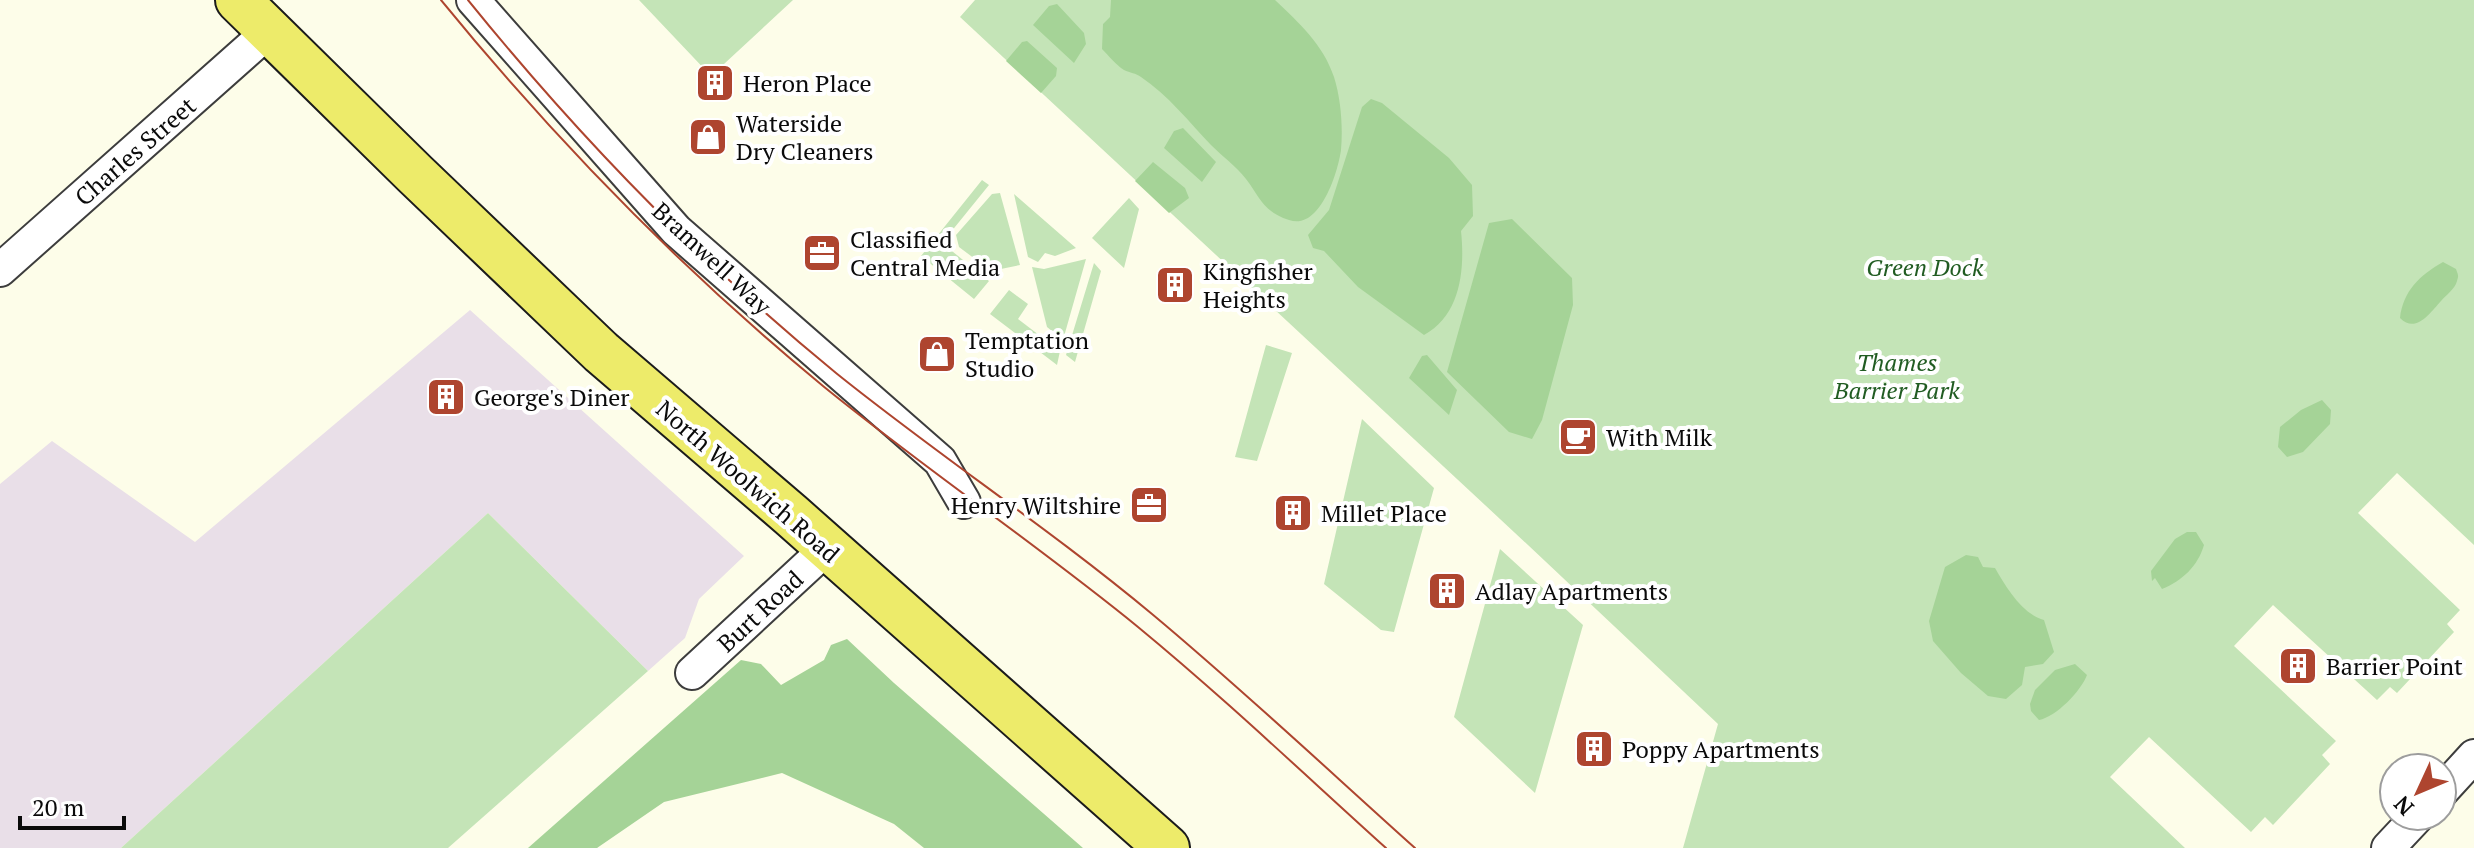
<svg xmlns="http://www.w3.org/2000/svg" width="2474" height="848" font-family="'PT Serif',serif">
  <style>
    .industrial { fill: #e9dfe8 }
    .green { fill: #c4e4b7 }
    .forest { fill: #a5d397 }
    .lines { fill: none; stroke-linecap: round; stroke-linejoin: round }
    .minor-casing { stroke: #3d3d3d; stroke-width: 36 }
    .primary-casing { stroke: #1b1b1b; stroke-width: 48 }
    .minor { stroke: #fff; stroke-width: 32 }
    .primary { stroke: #edeb6a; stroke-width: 44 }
    .tram { stroke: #ae452f; stroke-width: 2 }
    .labels { text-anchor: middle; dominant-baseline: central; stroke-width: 8; stroke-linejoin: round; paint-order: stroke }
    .poi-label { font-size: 24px; fill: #0a0a0a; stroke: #fff; text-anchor: start }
    .street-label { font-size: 24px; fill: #0a0a0a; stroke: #fff }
    .park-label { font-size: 24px; font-style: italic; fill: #215c22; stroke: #fff }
  </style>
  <rect width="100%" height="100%" fill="#fdfde9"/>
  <path class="industrial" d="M470,310L744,556L699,599L685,638L648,671L488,513L121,848H0V484L52,441L195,542Z"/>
  <path class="green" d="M639,0H793L711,76Z
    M975,0H2474V545L2397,473L2358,513L2460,610L2447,624L2454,632L2397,693L2390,687L2377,700L2273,605L2234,646L2336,741L2322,755L2330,764L2273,825L2265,817L2251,832L2149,737L2110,777L2185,848H1683L1718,724L1528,545L960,17Z
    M982,180L989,185L942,243L989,281L974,299L921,256Z
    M1000,193L1020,265L991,271L959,247L956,235L992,194Z
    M1014,194L1076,248L1055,256L1045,253L1038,262L1028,257Z
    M1129,198L1139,209L1124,268L1092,238Z
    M1086,259L1063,340L1047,327L1032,267L1044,269Z
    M1094,263L1101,271L1075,362L1066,355Z
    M1009,290L1028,304L1018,319L1060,351L1057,365L990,314Z
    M1266,345L1292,353L1257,461L1235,457Z
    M1362,419L1434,488L1394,632L1381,630L1324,584Z
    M488,513L648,671L448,848H121Z
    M1500,549L1583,625L1535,793L1454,717Z"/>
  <path class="forest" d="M1111,0H1275C1299,23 1323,44 1334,77C1341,99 1343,127 1341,150C1338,172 1320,231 1289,220C1263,212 1260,197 1246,179C1236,166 1222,156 1211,145C1189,122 1168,95 1141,77C1136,73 1130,73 1124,70C1116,65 1109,56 1102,49L1103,24L1110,17Z
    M1057,4L1084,33L1086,44L1074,63L1033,25L1049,6Z
    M1027,41L1057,68L1056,76L1041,93L1006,61L1022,42Z
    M1371,99L1382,103L1449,158L1472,185L1473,216L1461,231C1465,269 1461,315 1424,335L1358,287L1324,251L1313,248L1308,235L1329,210L1362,107Z
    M1183,128L1216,162L1202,182L1164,148L1174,131Z
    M1153,162L1185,188L1189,198L1169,213L1135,181Z
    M1512,219L1572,278L1573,305L1542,420L1532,439L1509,432L1447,372L1489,223Z
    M2443,262L2456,269C2458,275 2459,275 2457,281C2455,289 2446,295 2441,301C2430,313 2416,334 2400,318C2403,291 2420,275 2443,262Z
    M1427,355L1457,390L1449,415L1409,378L1422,356Z
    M2322,400L2331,410L2330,424L2303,452L2287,457L2278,447L2280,427L2301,410Z
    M2187,532H2196L2204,545C2198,566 2182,581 2162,589L2155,578L2152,581L2151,571L2175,539Z
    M1966,555L1978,557L1983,567L1995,568C2006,587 2022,614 2044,620L2054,652L2043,664L2025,667L2022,685L2006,699L1988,696L1961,673L1933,641L1929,621L1945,567Z
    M847,639L894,683L1083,848H924L894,824L782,773L664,802L597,848H528L741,660L761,664L781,685L824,660L831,645Z
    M2075,664L2087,675C2081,691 2056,717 2039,720L2031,711L2030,704L2035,690L2055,670Z"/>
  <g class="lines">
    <defs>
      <path id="minor" d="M473,0L676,230L940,461L964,502
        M0,270L269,31
        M692,673L826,549
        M2442,791L2474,756
        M2388,848L2418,816"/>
      <path id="primary" d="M238,0L415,174L601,352L791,515L1167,848"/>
    </defs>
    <use href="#minor" class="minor-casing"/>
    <use href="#primary" class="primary-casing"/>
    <use href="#minor" class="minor"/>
    <use href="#primary" class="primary"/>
    <path class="tram" d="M441,0C556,141 682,270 823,386C925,469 1035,543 1138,627C1223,697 1304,774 1386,848
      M468,0C578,136 700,262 836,373C939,456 1050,529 1152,614C1242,689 1328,770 1415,848"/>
  </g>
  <defs>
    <symbol id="building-square" viewBox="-11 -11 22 22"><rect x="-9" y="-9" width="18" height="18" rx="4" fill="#ae452f" stroke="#fff"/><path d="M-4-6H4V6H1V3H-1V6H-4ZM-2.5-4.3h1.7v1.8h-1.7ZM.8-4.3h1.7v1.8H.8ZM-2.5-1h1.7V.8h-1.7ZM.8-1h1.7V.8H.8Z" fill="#fff"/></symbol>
    <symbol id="shop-square" viewBox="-11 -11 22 22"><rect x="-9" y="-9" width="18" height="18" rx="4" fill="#ae452f" stroke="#fff"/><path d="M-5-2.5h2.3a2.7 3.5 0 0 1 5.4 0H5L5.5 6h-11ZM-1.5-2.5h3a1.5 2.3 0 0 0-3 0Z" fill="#fff"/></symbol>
    <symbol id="office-square" viewBox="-11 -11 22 22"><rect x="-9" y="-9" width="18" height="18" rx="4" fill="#ae452f" stroke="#fff"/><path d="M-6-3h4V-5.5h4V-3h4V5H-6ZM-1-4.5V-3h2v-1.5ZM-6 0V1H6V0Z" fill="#fff"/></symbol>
    <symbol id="cafe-square" viewBox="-11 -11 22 22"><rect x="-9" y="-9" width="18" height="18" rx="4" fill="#ae452f" stroke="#fff"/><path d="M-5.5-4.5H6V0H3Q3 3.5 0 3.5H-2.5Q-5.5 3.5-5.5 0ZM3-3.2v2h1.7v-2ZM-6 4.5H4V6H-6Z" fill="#fff"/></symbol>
  </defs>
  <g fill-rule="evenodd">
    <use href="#building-square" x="693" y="61" width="44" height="44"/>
    <use href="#shop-square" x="686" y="115" width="44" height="44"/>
    <use href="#office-square" x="800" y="231" width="44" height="44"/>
    <use href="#building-square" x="1153" y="263" width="44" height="44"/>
    <use href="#shop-square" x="915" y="332" width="44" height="44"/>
    <use href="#building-square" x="424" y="375" width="44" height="44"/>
    <use href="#cafe-square" x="1556" y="415" width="44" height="44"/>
    <use href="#office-square" x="1127" y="483" width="44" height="44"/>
    <use href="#building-square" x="1271" y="491" width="44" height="44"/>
    <use href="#building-square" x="1425" y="569" width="44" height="44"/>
    <use href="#building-square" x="2276" y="644" width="44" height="44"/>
    <use href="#building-square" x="1572" y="727" width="44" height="44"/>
  </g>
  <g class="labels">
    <g class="poi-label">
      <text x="743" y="83">Heron Place</text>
      <text x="736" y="123">Waterside<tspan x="736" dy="28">Dry Cleaners</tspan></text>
      <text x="850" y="239">Classified<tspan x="850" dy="28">Central Media</tspan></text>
      <text x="1203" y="271">Kingfisher<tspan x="1203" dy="28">Heights</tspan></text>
      <text x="965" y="340">Temptation<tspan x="965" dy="28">Studio</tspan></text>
      <text x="474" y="397">George's Diner</text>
      <text x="1606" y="437">With Milk</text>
      <text x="1121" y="505" text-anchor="end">Henry Wiltshire</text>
      <text x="1321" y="513">Millet Place</text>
      <text x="1475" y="591">Adlay Apartments</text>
      <text x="2326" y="666">Barrier Point</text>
      <text x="1622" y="749">Poppy Apartments</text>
    </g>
    <g class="street-label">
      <text transform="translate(135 151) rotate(-41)">Charles Street</text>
      <text transform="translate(712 258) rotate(43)">Bramwell Way</text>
      <text transform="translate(748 481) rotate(41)">North Woolwich Road</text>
      <text transform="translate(760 611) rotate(-43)">Burt Road</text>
    </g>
    <g class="park-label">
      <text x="1925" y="267">Green Dock</text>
      <text x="1897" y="362">Thames<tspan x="1897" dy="28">Barrier Park</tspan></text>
    </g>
  </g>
  <g transform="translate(2418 792) rotate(226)"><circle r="38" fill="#ffffff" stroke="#9d9d9d" stroke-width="2"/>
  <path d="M0-6L14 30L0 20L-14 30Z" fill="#ae452f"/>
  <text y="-12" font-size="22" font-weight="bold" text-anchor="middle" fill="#0a0a0a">N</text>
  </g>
  <path d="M20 816v12h104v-12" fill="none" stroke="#0a0a0a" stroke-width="4"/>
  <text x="32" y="816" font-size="24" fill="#0a0a0a" stroke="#ffffff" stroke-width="6" paint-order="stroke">20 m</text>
</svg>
